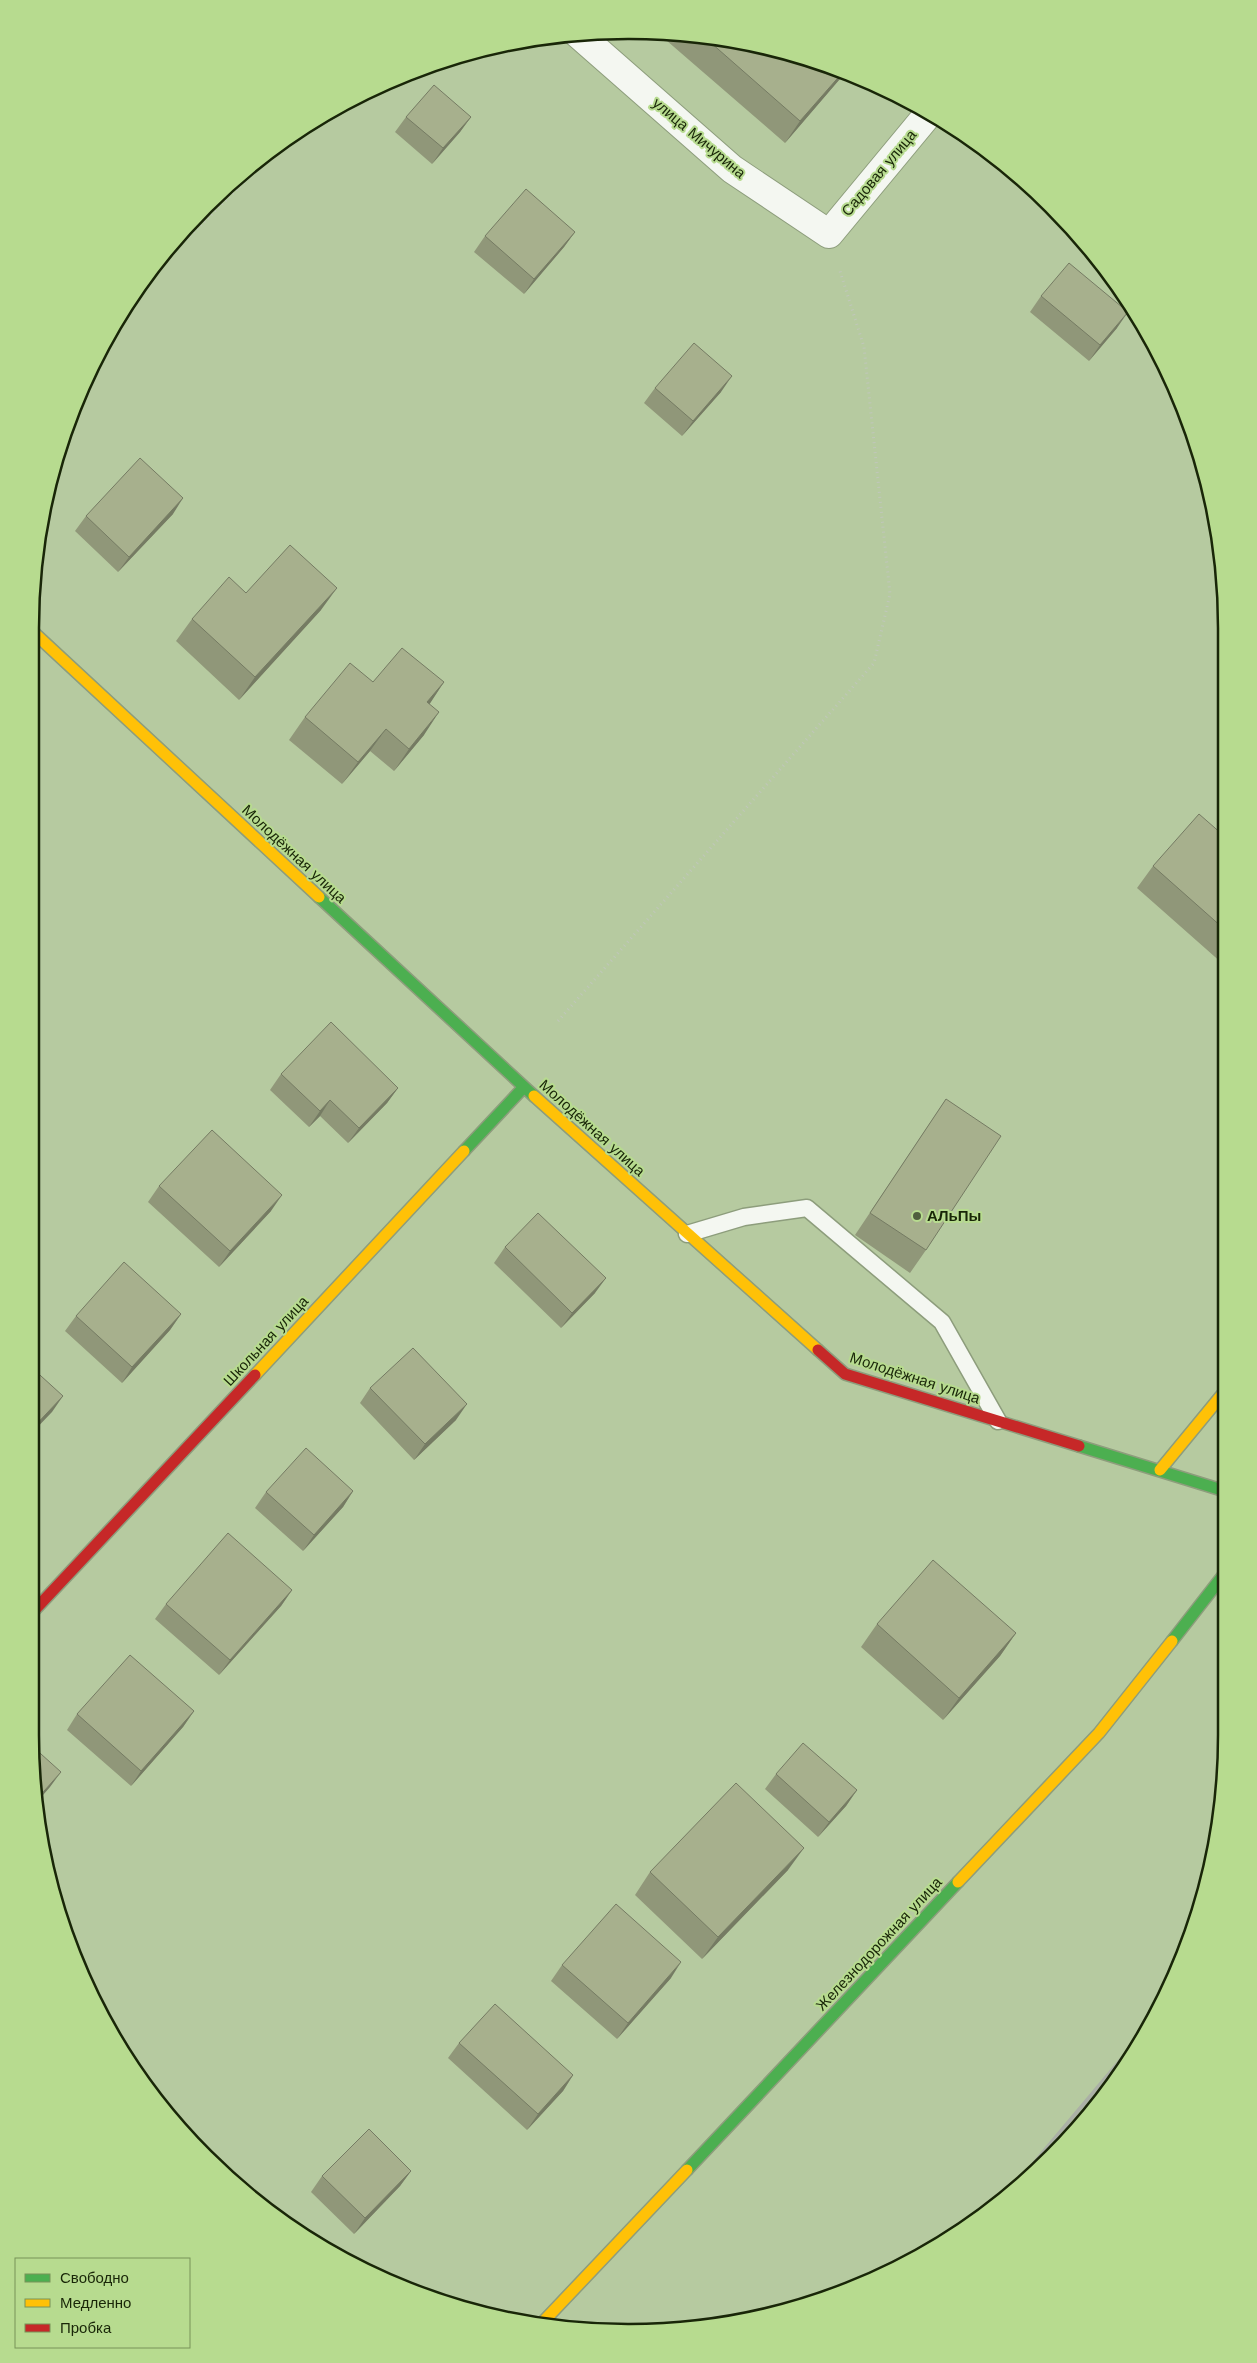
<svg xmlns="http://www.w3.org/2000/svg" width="1257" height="2363" font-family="'Work Sans',sans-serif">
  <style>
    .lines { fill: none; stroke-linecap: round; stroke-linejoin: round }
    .lane-casing { stroke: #8d9d7c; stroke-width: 19 }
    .street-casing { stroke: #8d9d7c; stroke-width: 30 }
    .fast-casing { stroke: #8d9d7c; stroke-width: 14 }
    .slow-casing { stroke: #8d9d7c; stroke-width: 14 }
    .jam-casing { stroke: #8d9d7c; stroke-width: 14 }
    .path { stroke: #c0c7ba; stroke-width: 3; stroke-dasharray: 1 4; stroke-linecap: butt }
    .lane { stroke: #f4f7f1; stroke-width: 16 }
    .street { stroke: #f4f7f1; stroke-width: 28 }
    .fast { stroke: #4caf50; stroke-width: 11 }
    .slow { stroke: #ffc107; stroke-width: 11 }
    .jam { stroke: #c62828; stroke-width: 11 }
    .rail { stroke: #abb0a6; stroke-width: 4 }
    .wall { fill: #909779 }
    .shaded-wall { fill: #757b63 }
    .building { fill: #a7b08d; stroke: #757b63 }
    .poi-dot { fill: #505f3d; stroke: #b7db8f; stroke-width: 2 }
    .labels { text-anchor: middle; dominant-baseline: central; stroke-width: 4; stroke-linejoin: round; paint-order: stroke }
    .street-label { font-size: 15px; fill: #192608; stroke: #b7db8f }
    .poi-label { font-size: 15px; font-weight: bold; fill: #192608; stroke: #b7db8f; text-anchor: start }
    .rim { fill: none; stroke: #192608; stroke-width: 2.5 }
  </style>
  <rect width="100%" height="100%" fill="#b6caa0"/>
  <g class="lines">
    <defs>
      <path id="lane" d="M687,1234L744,1217L807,1208L942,1322L998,1421"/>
      <path id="street" d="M577,33L732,169L829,234L930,112"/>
      <path id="fast" d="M319,897L534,1096
        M464,1151L524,1087
        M1079,1446L1225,1491
        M1172,1641L1225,1573
        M687,2170L958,1882"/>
      <path id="slow" d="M31,630L319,897
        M534,1096L818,1350
        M255,1375L464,1151
        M1160,1470L1225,1391
        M958,1882L1099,1733L1172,1641
        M541,2324L687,2170"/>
      <path id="jam" d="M818,1350L845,1374L1079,1446
        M30,1615L255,1375"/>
    </defs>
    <use href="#lane" class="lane-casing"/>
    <use href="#street" class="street-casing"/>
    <use href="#fast" class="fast-casing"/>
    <use href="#slow" class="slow-casing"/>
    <use href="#jam" class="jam-casing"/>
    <path class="path" d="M147,278L289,138
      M558,1021L874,663L890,594L864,347L839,268"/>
    <use href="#lane" class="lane"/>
    <use href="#street" class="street"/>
    <use href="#fast" class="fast"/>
    <use href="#slow" class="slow"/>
    <use href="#jam" class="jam"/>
    <path class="rail" d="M1003,2200L1151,2024"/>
  </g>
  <path class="wall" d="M659,34L706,35L845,73L785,143Z
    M406,117H471L460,132L432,164L395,132Z
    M575,232L564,247L524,294L474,252L485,236Z
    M1041,296L1117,328L1089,361L1030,312Z
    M655,388L721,392L682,436L644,403Z
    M173,514L118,572L75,531L86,516Z
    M246,593L321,610L239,700L176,641L192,619Z
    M373,682H444L429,704L424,735L394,771L370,751L342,784L289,740L305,717Z
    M1223,835V964L1137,888L1153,866Z
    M281,1074L398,1088L387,1103L348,1143L320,1116L309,1127L270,1090Z
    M946,1099L926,1250L910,1273L855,1235Z
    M159,1186L271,1211L219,1267L148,1202Z
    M505,1247L595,1293L561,1328L494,1263Z
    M181,1314L170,1330L122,1383L65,1331L76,1316Z
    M370,1388L456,1420L414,1460L360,1403Z
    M353,1491L343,1507L303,1551L255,1508L266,1492Z
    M292,1590L281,1606L219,1675L155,1619L166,1604Z
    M877,1624L1016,1633L1000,1656L943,1720L861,1647Z
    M194,1711L183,1727L131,1786L67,1730L77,1714Z
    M776,1774L857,1790L846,1806L818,1837L765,1789Z
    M788,1870L702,1959L635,1895L650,1872Z
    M562,1965L671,1978L617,2039L551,1981Z
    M459,2043L573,2075L563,2091L527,2130L448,2058Z
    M411,2171L400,2186L354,2234L311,2192L322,2176Z"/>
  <path class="shaded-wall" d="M843,72L845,73L785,143L800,121Z
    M471,117L460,132L432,164L443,148Z
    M575,232L564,247L524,294L534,279Z
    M1128,312L1117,328L1089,361L1100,345Z
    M732,376L721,392L682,436L693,421Z
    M183,498L173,514L118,572L129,557Z
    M337,588L321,610L239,700L255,677Z
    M444,682L429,705L427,702Z
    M439,712L424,735L394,771L409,749Z
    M386,729L370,751L342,784L358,762Z
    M398,1088L387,1103L348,1143L359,1128Z
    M330,1100L320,1116L309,1127L320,1111Z
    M282,1195L271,1211L219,1267L230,1251Z
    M606,1278L595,1293L561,1328L572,1313Z
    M181,1314L170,1330L122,1383L132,1367Z
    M63,1396L52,1412L30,1435V1431Z
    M467,1404L456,1420L414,1460L425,1444Z
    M353,1491L343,1507L303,1551L314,1535Z
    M292,1590L281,1606L219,1675L230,1660Z
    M1016,1633L1000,1656L943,1720L959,1698Z
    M194,1711L183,1727L131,1786L141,1771Z
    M61,1772L50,1787L37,1802L36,1800Z
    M857,1790L846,1806L818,1837L829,1822Z
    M804,1848L788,1870L702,1959L718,1937Z
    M681,1962L671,1978L617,2039L628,2023Z
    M573,2075L563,2091L527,2130L538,2114Z
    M411,2171L400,2186L354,2234L365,2218Z"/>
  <path class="building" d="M702,35H706L821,62L843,72L800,121Z
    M434,85L471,117L443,148L406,117Z
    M526,189L575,232L534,279L485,236Z
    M1069,263L1128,312L1100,345L1041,296Z
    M694,343L732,376L693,421L655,388Z
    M140,458L183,498L129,557L86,516Z
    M290,545L337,588L255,677L192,619L229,577L246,593Z
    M402,648L444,682L427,702L439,712L409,749L386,729L358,762L305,717L350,663L373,682Z
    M1199,814L1223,835V928L1153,866Z
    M331,1022L398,1088L359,1128L330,1100L320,1111L281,1074Z
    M946,1099L1001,1136L926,1250L870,1213Z
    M212,1130L282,1195L230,1251L159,1186Z
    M538,1213L606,1278L572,1313L505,1247Z
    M124,1262L181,1314L132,1367L76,1316Z
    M413,1348L467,1404L425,1444L370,1388Z
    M30,1366L63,1396L30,1431Z
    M306,1448L353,1491L314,1535L266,1492Z
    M228,1533L292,1590L230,1660L166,1604Z
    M933,1560L1016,1633L959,1698L877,1624Z
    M130,1655L194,1711L141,1771L77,1714Z
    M803,1743L857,1790L829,1822L776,1774Z
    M31,1745L61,1772L36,1800Z
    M736,1783L804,1848L718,1937L650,1872Z
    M616,1904L681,1962L628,2023L562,1965Z
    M495,2004L573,2075L538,2114L459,2043Z
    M369,2129L411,2171L365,2218L322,2176Z"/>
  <circle class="poi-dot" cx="917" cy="1216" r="5"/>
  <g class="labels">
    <g class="street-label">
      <text transform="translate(699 138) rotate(40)">улица Мичурина</text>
      <text transform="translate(879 173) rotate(-50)">Садовая улица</text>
      <text transform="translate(294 854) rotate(43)">Молодёжная улица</text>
      <text transform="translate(592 1128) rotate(42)">Молодёжная улица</text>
      <text transform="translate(266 1341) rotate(-47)">Школьная улица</text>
      <text transform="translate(915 1378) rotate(18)">Молодёжная улица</text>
      <text transform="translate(879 1944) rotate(-47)">Железнодорожная улица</text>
    </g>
    <g class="poi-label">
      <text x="927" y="1216">АЛьПы</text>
    </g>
  </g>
  <path d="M0 0H1257V2363H0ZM628 39H629A589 589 0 0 1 1218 628V1735A589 589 0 0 1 629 2324H628A589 589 0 0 1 39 1735V628A589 589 0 0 1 628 39Z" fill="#b7db8f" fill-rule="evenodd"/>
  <path class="rim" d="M628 39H629A589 589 0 0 1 1218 628V1735A589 589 0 0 1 629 2324H628A589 589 0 0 1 39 1735V628A589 589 0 0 1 628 39Z"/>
  <rect x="15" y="2258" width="175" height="90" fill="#b7db8f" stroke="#789359"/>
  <rect x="25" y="2274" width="25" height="8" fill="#4caf50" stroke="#789359"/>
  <text x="60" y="2283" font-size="15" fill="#192608">Свободно</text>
  <rect x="25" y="2299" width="25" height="8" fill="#ffc107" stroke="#789359"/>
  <text x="60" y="2308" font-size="15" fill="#192608">Медленно</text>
  <rect x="25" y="2324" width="25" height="8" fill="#c62828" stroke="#789359"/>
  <text x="60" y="2333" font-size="15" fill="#192608">Пробка</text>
</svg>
